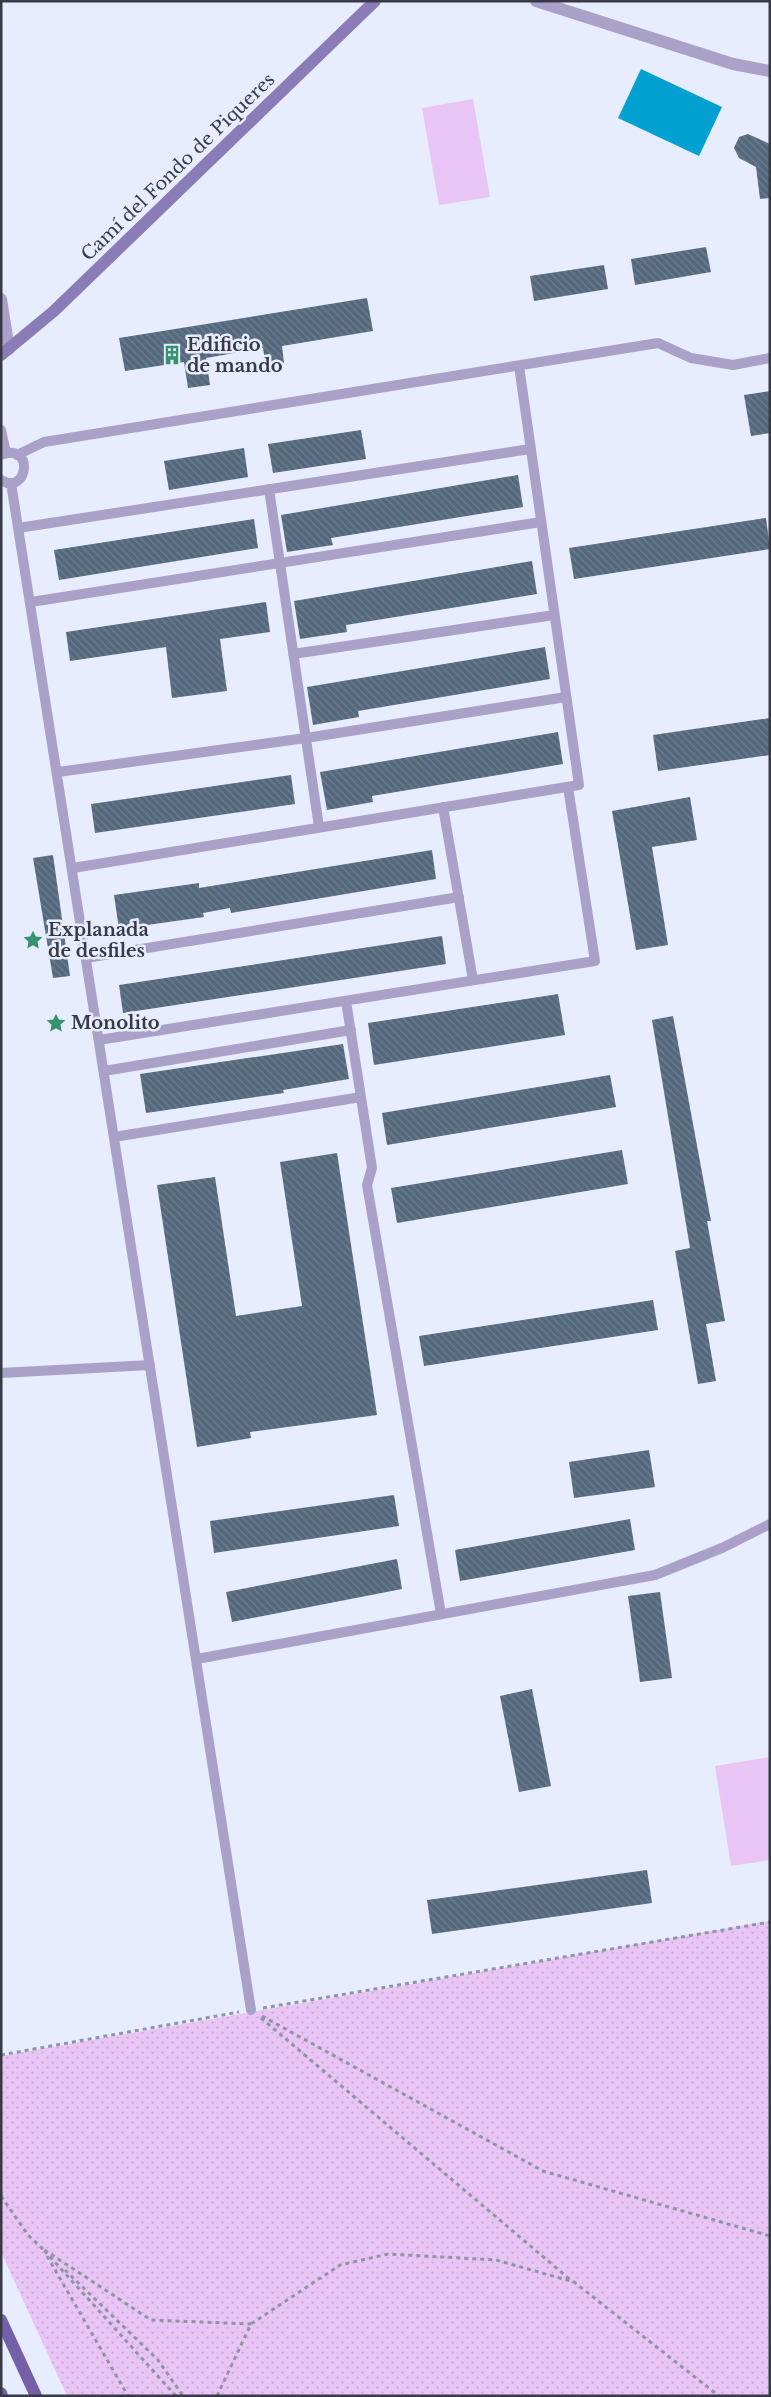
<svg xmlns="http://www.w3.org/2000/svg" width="771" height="2397" font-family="'Libre Baskerville',serif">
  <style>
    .grass { fill: url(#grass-dots) }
    .garden { fill: #e9c5f6 }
    .water { fill: #00a0d1 }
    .building { fill: url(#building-back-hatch) }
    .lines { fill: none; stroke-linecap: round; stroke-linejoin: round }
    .path { stroke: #9094a4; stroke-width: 3; stroke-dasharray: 4 4; stroke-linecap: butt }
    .lane { stroke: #aaa1c9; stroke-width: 10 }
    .street { stroke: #aaa1c9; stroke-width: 12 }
    .secondary { stroke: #8a7cb6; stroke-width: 12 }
    .primary { stroke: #7460a8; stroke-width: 12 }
    .labels { text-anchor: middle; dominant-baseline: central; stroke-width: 5; stroke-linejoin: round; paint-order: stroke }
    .street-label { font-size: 18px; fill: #373a46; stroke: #e7ecff }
    .poi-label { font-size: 18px; font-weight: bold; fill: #373a46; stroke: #e7ecff; text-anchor: start }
  </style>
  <defs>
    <pattern id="grass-dots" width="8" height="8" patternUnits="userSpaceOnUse" patternTransform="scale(1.25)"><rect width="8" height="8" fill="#e9c5f6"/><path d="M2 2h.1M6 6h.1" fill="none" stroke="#c8aad4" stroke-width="1.8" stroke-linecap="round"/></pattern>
    <pattern id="building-back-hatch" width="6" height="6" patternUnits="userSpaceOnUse" patternTransform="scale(1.25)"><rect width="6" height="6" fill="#54687e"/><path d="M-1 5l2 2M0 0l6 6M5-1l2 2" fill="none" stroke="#707f90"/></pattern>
  </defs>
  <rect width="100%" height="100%" fill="#e7ecff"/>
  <path class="grass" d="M770,1921V2396H67L1,2252V2056Z"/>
  <path class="garden" d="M473,99L490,197L439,205L422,108Z
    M770,1757V1860L731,1866L715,1766Z"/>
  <path class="water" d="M641,69L722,107L699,156L618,118Z"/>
  <path class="building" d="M748,134L770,144V198L760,199L756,167L739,158L734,148L739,137Z
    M706,247L711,272L635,285L631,259Z
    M604,265L608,289L534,301L530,276Z
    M367,298L373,331L282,346L284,363L266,366L263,348L206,358L210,385L188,388L184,362L125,371L119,338Z
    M770,391V433L751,436L744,395Z
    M361,430L366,459L273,473L268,444Z
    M244,448L248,477L169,490L164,461Z
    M518,475L523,507L331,538L333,545L287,552L281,515Z
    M766,518L770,549L574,579L569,548Z
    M254,519L258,548L59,580L54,550Z
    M532,561L537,594L346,625L347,632L300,639L294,601Z
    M266,602L270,632L220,639L227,691L172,698L166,647L70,661L66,632Z
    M545,647L550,679L358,711L359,717L313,725L307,687Z
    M770,718V755L658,771L653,735Z
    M558,732L563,764L372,796L373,802L327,810L320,772Z
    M291,775L295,804L95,833L91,804Z
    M690,797L697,840L652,847L668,945L636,950L612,811Z
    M432,850L436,879L231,913L230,908L203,913L204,917L119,929L114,895L199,883V888Z
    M53,855L70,976L53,978L33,858Z
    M442,936L446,964L123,1013L119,985Z
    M558,994L565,1035L374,1065L368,1023Z
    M673,1016L711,1221H707L725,1321L706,1324L716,1381L698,1384L675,1251L690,1248L652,1020Z
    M343,1044L349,1079L283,1090L284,1093L146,1113L140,1074Z
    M610,1075L616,1107L387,1145L382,1113Z
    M622,1150L628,1184L397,1223L391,1188Z
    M337,1153L377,1415L250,1432L251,1438L197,1447L157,1185L215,1177L236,1316L302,1306L280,1162Z
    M653,1300L658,1330L424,1366L419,1336Z
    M649,1450L655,1487L574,1498L569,1462Z
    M394,1495L399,1526L214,1553L210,1521Z
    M630,1519L635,1550L460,1581L455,1550Z
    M397,1559L402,1589L232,1622L226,1592Z
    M660,1592L672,1678L640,1682L628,1596Z
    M532,1689L551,1786L519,1792L500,1696Z
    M647,1870L652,1903L432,1934L427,1900Z"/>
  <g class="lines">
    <path class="path" d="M263,2008L770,1922
      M262,2016L543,2171L770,2236
      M261,2018L573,2282
      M1,2055L239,2012
      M1,2196L28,2235L44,2250
      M47,2256L128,2396
      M65,2270L158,2360L183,2396
      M176,2396L43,2249L151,2320L251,2324
      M217,2396L251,2324L340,2265L388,2254L496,2260L574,2282L719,2396"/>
    <path class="lane" d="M1,430L6,453
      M1,455C35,441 28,497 1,480
      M17,455L44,442L658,343L691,358L733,365L770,358
      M11,483L251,2010
      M269,489L319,827
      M18,528L530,449
      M31,602L541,522
      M293,654L554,615
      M58,772L306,738L566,697
      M443,807L473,980
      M73,868L579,785L519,366
      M86,958L459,897
      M346,1001L372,1168L367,1185L441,1614
      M99,1040L595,961L568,787
      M104,1071L351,1030
      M114,1137L361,1097
      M1,1373L150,1365
      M197,1659L655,1575L722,1548L770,1524"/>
    <path class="street" d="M536,1L733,64L770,71
      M1,299L9,349"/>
    <path class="secondary" d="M1,355L54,311L375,1"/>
    <path class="primary" d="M1,2320L36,2396
      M1,2393L2,2396"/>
  </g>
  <defs>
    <symbol id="building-bare" viewBox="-9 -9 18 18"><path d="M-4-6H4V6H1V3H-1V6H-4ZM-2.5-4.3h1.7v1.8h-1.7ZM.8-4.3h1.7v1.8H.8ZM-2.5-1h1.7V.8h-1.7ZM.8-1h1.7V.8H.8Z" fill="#35946d" stroke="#e7ecff" stroke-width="2.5" paint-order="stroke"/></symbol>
    <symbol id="sight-bare" viewBox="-9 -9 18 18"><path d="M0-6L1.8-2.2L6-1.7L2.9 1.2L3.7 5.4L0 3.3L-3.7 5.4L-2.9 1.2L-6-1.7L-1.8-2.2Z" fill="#35946d" stroke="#e7ecff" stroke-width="2.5" paint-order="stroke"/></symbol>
  </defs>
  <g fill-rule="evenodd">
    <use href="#building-bare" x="158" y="341" width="28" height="28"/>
    <use href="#sight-bare" x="19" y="926" width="28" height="28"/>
    <use href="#sight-bare" x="42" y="1009" width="28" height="28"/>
  </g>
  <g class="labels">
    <g class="street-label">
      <text transform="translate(178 167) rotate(-44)">Camí del Fondo de Piqueres</text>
    </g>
    <g class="poi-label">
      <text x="187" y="345">Edificio<tspan x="187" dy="21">de mando</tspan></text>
      <text x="48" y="930">Explanada<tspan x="48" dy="21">de desfiles</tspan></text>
      <text x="71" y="1023">Monolito</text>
    </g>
  </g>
  <rect width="771" height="2397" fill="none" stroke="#373a46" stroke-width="5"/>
</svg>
